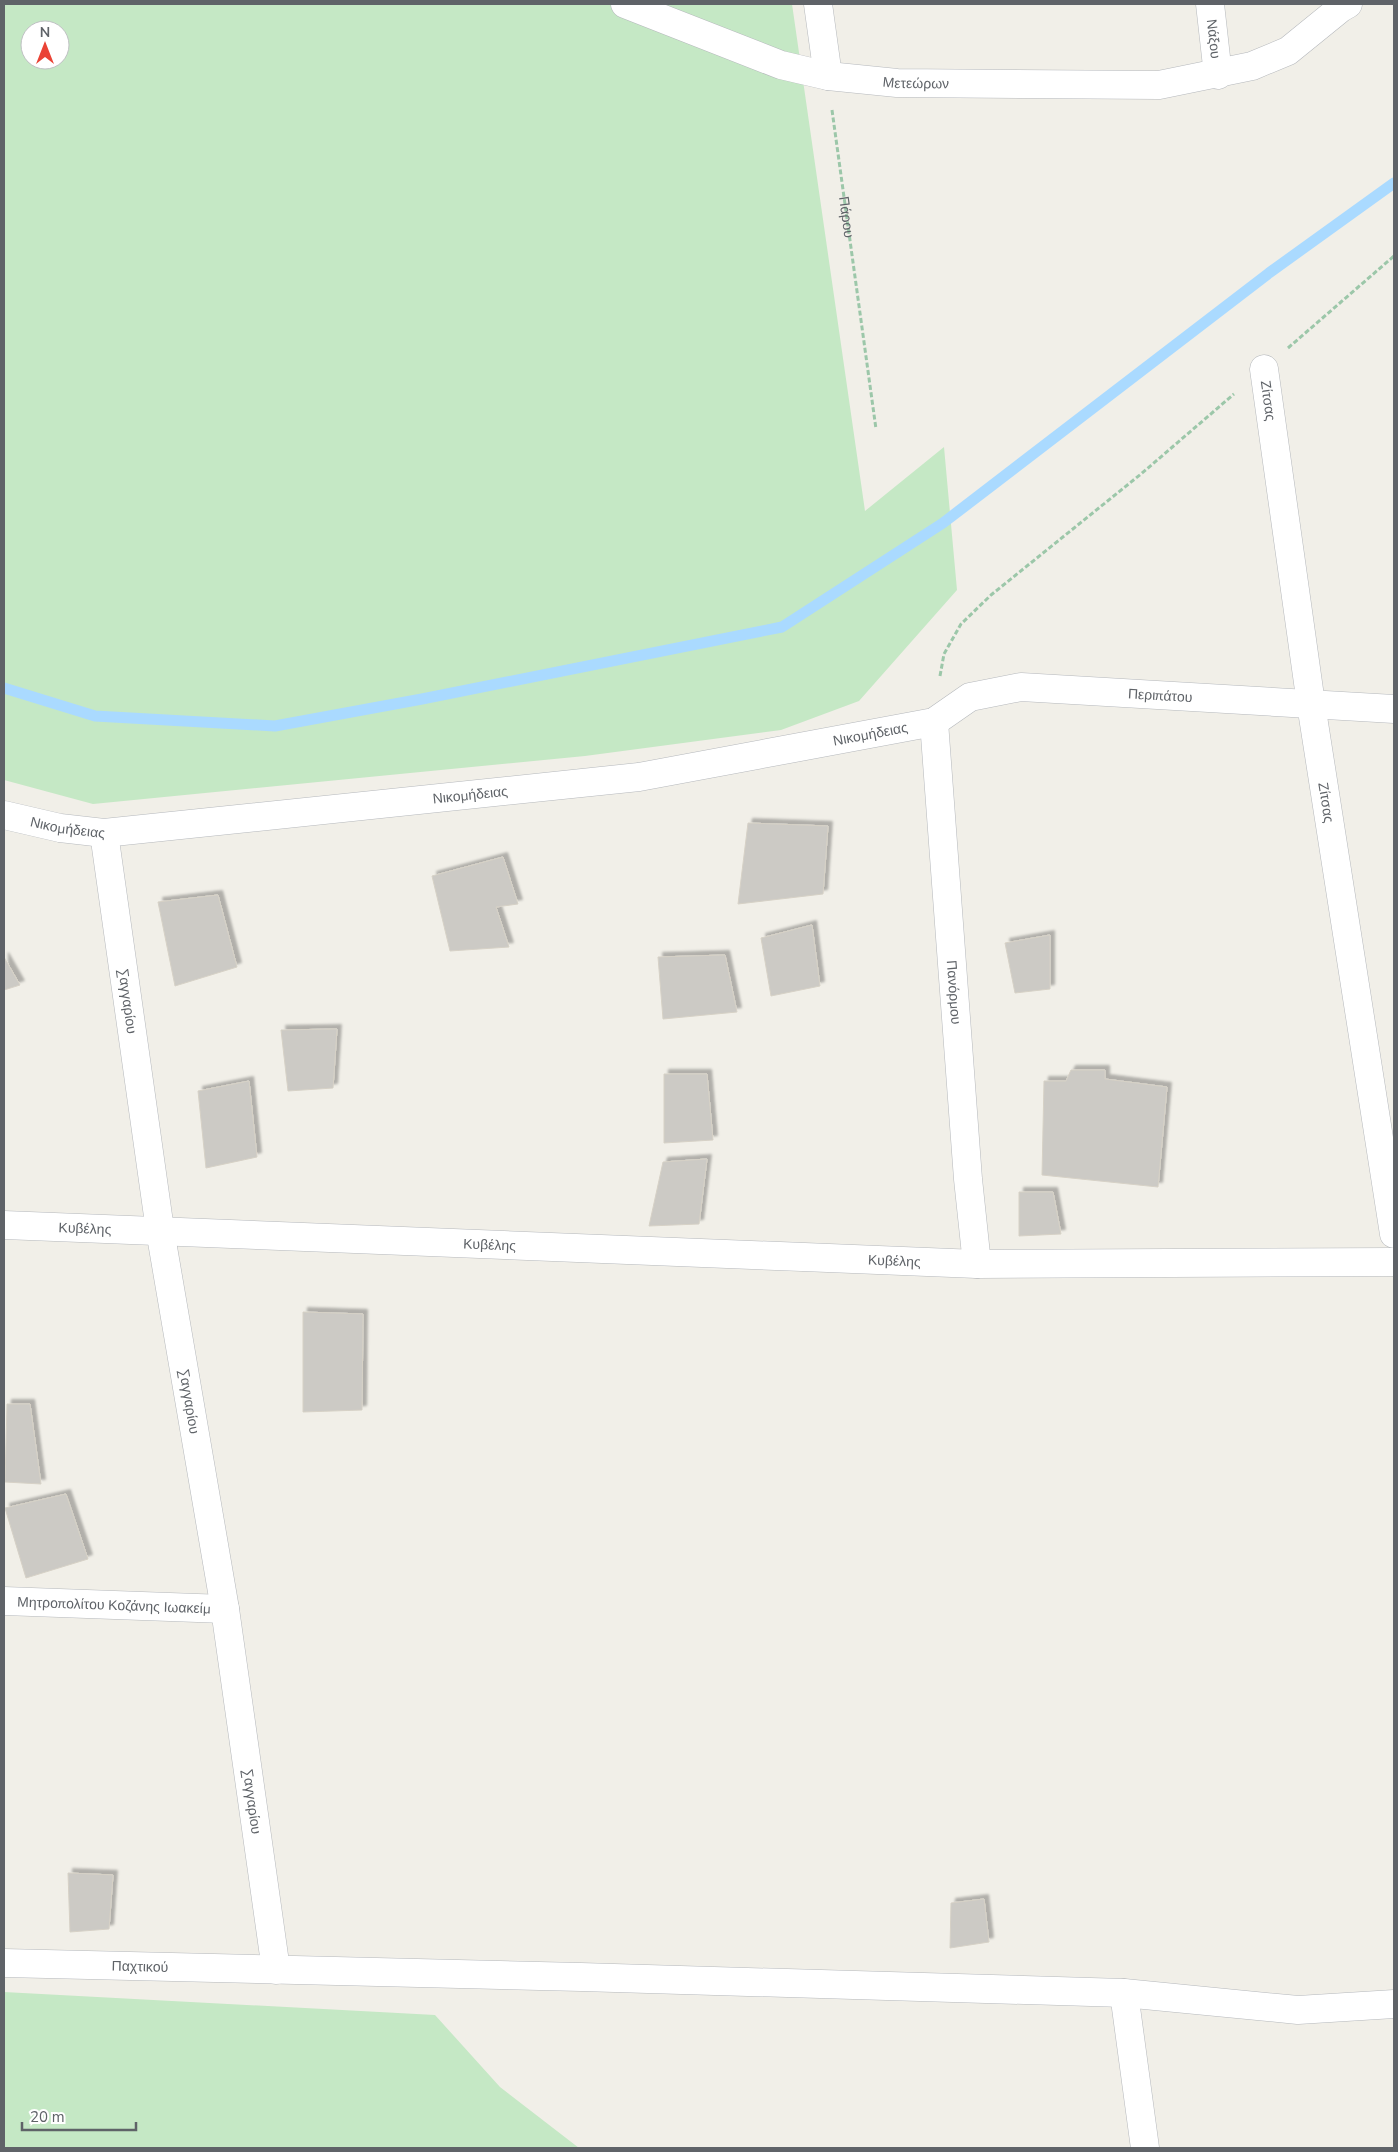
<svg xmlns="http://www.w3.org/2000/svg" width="1398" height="2152" font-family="'Nunito Sans',sans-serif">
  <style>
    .green { fill: #c5e8c5; fill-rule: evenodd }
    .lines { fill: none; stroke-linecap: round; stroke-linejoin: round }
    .stream { stroke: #aadaff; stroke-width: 11 }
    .building { fill: #cccac5; stroke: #d6d1c6; filter: url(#shadow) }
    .street-casing { stroke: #b5b8bc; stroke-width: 29 }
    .path { stroke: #9cc7a9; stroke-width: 3; stroke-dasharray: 5 2.5; stroke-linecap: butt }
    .street { stroke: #fff; stroke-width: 28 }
    .labels { text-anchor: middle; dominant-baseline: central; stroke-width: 5; stroke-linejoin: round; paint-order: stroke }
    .street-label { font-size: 14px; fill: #5f6368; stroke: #fff }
  </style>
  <defs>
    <filter id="shadow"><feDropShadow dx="4.5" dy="-4.5" stdDeviation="1" flood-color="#0004"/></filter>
  </defs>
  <rect width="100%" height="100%" fill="#f1efe8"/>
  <path class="green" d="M4,4H792L865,511L944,447L957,590L859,701L781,730L585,756L93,804L4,780ZM30,30H60V60H30Z
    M4,1992L435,2015L500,2087L579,2148H4Z"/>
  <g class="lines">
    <path class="stream" d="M4,688L95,716L275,726L422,699L782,627L943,523L1269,273L1394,183"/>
  </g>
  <path class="building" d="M748,823L828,826L823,894L738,904Z
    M503,857L518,904L496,907L509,947L450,951L432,876Z
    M218,895L237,967L175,986L158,902Z
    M812,925L820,986L771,996L761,938Z
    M1050,935V989L1015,993L1005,943Z
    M725,955L737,1012L663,1019L658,957Z
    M4,957L20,985L4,990Z
    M337,1029L333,1088L288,1091L281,1030Z
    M1071,1070H1105V1079L1167,1087L1158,1187L1042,1175L1044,1081H1066Z
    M664,1074H707L713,1140L664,1143Z
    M249,1081L257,1157L206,1168L198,1091Z
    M707,1159L699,1224L649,1226L663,1162Z
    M1019,1192H1053L1061,1234L1019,1236Z
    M303,1312L363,1314L362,1410L303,1412Z
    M7,1404H30L41,1484L5,1482Z
    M66,1494L88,1559L26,1578L5,1508Z
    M68,1873L113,1875L109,1929L70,1932Z
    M984,1899L989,1942L950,1948L951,1903Z"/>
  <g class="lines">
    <defs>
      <g id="street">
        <path id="s2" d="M625,4L781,65L828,76L897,83L1159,85L1252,66L1288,51L1341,8L1348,4"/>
        <path d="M818,4L828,76"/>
        <path id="s3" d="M1210,4L1218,75"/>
        <path id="s4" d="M1264,369L1311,704L1394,1234"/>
        <path id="s5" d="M934,722L968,1179L977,1264"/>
        <path id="s6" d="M4,815L60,828L104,833L639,777L934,722L970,697L1021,687L1394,709"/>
        <path id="s7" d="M104,833L160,1230L225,1609L276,1970"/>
        <path id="s8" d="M4,1225L977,1264L1394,1262"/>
        <path id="s9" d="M4,1601L225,1609"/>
        <path id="s10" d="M4,1963L581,1977L1124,1993L1298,2010L1394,2004"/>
        <path d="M1124,1993L1145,2148"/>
      </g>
    </defs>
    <use href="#street" class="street-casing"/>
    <g class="path">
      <path id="s1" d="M832,110L876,429"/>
      <path d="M1288,348L1394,256"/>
      <path d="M940,676L944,654L961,624L991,595L1141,474L1234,394"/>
    </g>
    <use href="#street" class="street"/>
  </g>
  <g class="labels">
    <g class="street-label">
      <text stroke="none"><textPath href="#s3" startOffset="35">Νάξου</textPath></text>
      <text stroke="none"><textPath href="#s2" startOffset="304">Μετεώρων</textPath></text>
      <text stroke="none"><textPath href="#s1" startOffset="108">Πάρου</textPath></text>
      <text stroke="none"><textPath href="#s4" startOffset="32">Ζίτσας</textPath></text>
      <text stroke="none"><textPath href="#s6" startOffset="1175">Περιπάτου</textPath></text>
      <text stroke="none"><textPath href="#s6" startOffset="875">Νικομήδειας</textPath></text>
      <text stroke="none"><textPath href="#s6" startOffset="470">Νικομήδειας</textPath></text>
      <text stroke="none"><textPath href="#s4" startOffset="438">Ζίτσας</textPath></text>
      <text stroke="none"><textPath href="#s6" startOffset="65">Νικομήδειας</textPath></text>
      <text stroke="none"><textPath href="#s5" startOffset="271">Πανόρμου</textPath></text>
      <text stroke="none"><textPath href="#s7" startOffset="170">Σαγγαρίου</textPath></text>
      <text stroke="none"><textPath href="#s8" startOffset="81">Κυβέλης</textPath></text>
      <text stroke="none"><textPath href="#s8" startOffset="486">Κυβέλης</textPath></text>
      <text stroke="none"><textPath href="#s8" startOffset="891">Κυβέλης</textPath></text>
      <text stroke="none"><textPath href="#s7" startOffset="575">Σαγγαρίου</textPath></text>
      <text stroke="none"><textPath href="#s9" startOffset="110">Μητροπολίτου Κοζάνης Ιωακείμ</textPath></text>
      <text stroke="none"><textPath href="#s7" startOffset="980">Σαγγαρίου</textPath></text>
      <text stroke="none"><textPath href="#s10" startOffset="136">Παχτικού</textPath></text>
    </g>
  </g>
  <rect width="1398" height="2152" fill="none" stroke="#5f6368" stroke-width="10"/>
  <g transform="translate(45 45)"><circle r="24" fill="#ffffff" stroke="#bfc1c3"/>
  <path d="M0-4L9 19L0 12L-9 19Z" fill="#ea4335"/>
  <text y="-8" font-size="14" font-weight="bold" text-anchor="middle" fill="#5f6368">N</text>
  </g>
  <path d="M22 2122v8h114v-8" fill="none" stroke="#5f6368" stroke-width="2.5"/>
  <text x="30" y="2122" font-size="15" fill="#5f6368" stroke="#ffffff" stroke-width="4" paint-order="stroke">20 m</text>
</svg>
